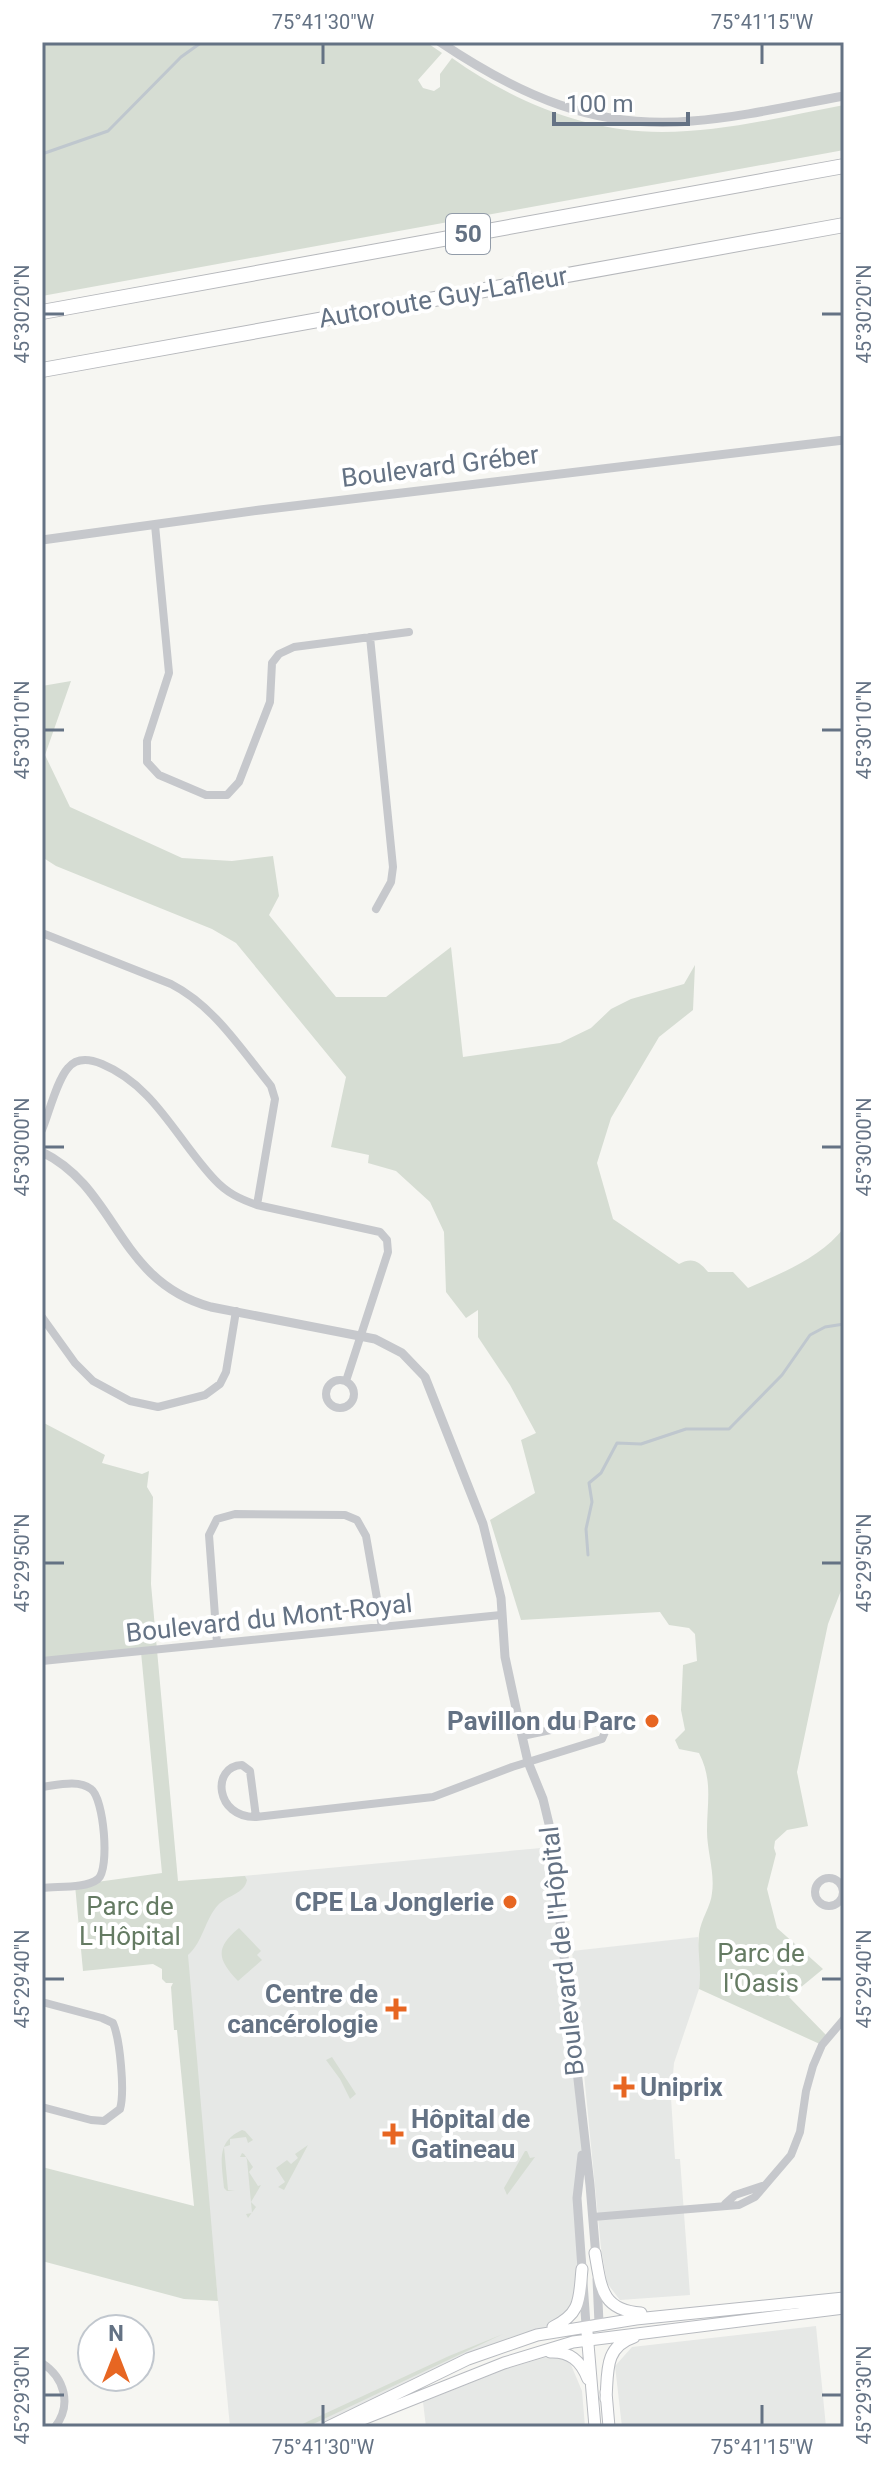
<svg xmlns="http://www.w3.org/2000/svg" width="886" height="2469" font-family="Roboto,sans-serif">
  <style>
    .built { fill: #e6e8e6 }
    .green { fill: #d6ddd3 }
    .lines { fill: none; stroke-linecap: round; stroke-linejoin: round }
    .stream { stroke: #bfc7ce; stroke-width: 3 }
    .secondary-casing { stroke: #b8bbc0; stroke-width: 13 }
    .motorway-casing { stroke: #b6b8bc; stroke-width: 16 }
    .minor { stroke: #c6c8cc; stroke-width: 8 }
    .tertiary { stroke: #c6c8cc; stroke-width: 9 }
    .secondary { stroke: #fff; stroke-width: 11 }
    .motorway { stroke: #fff; stroke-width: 14 }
    .ticks { fill: none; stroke: #647284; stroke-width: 3 }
    .poi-dot { fill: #e76622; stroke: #fff; stroke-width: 3 }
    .labels { text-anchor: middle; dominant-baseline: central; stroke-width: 8; stroke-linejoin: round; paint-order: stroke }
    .shield { fill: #fff; stroke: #929ca9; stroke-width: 2 }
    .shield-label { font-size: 24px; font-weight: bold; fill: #647284 }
    .street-label { font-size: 26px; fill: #647284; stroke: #fff }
    .poi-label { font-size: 26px; font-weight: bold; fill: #647284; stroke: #fff; text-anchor: end }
    .park-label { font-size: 26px; fill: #657b63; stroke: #fff }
    .neatline { fill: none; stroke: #647284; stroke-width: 3 }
    .ticks-label { font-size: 20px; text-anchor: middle; fill: #647284 }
  </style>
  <rect width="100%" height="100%" fill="#f6f6f2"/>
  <path class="built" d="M552,1847L584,2143L578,2184V2304L564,2322L507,2344L328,2427H230L178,1882Z
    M698,1937L702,1969L699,1989L674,2063L671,2098L675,2159H680L690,2295L620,2300L607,2283L601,2248L572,1951Z
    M816,2326L826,2427H622L615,2366L632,2347Z
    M557,2354L569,2360L582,2391L585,2427H426L423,2402L505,2369Z"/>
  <path class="green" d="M42,42H426L442,53L418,80L423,88L434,91L440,87V74L452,58C514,102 585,132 662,132C723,132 785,116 844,105V150L42,296Z
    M71,681L45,755L70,807L182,858L232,861L273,856L279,896L269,915L336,997H386L451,947L463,1057L560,1043L591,1028L611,1009L631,999L684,984L695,965L693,1010L659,1037L611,1118L597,1163L613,1219L679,1264C692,1257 699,1261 708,1272H733L748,1288C782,1273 820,1258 844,1228V1583L828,1624L797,1772L808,1826L787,1830L775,1841L774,1848L776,1854L767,1889L777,1928L823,1969L789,1997L828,2037L822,2045L699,1989C702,1970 697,1952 699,1934C701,1919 711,1906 712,1893C715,1873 707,1851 707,1831C707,1803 713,1780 699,1753L679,1749L675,1740L685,1730L681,1710L683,1665L697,1661L695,1634L689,1628L669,1625L660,1612L521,1620L490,1520L535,1493L521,1440L536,1433L510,1385L478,1337V1310L466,1318L446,1292L444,1232L430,1202L396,1171L368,1163L369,1155L331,1147L346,1077L236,943L212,929L56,866L42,857V686Z
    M42,1422L105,1455L102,1463L142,1474L149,1471L147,1487L153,1497L151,1584L178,1881L245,1876L247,1880C244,1894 228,1895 218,1905C205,1919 203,1942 188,1955L218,2301L184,2299L42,2261V2167L194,2206L177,2030H174L171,1987L173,1983H166L162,1979V1969L153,1964L83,1971L75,1885L162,1873L141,1652L42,1661Z
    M239,1928L261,1951L257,1955L262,1960L238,1981C217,1959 215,1948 239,1928Z
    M332,2057L356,2094L350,2099L340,2079L326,2060Z
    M242,2130L245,2131L253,2140L248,2143L246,2137L230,2139V2145L224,2147L228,2190H235L227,2191L224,2188C222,2164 215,2142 242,2130Z
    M308,2145L284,2190L278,2187L285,2182L276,2168L287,2160L291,2164L298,2158L295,2154Z
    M525,2151H527L530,2158L535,2157L507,2195L504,2188Z
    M242,2153L244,2154L253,2167L249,2172L258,2186L261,2185L251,2202L256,2207L248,2218L246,2214L252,2213L247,2160L246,2157H240Z
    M503,2334L307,2427H296L449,2356Z"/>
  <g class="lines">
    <path class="stream" d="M42,154L108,131L181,57L202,42
      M588,1555L586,1529L592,1502L589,1483L601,1473L617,1443L641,1444L686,1429H729L782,1375L810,1335L825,1327L844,1324"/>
    <defs>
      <path id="secondary" d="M595,2253C601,2287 601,2310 641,2313
        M553,2327C582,2313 579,2298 582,2269
        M587,2332L595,2427
        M550,2352C570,2351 581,2361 588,2379
        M606,2392L609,2427
        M606,2399C608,2372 604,2347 634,2337
        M328,2427L468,2359L537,2335L636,2319L844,2298
        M343,2427L504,2363L573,2342L844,2308"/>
      <path id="motorway" d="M42,312L844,166
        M42,370L844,225"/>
    </defs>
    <use href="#secondary" class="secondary-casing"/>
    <use href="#motorway" class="motorway-casing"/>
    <path class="minor" d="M155,525L169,673L147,741V762L159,775L206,795H227L239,782L270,702L272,663L279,654L294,647L409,632
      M370,637L393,867L391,882L376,909
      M42,933L171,984C214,1006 241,1049 271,1086L275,1099L257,1205
      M42,1130C49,1113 57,1080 68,1068C77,1057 90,1059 102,1064C155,1086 177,1140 215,1180C227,1193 240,1199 257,1205L380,1232L387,1240L388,1252L346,1381
      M42,1317L75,1363L93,1381L130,1401L158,1407L205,1395L220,1384L226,1372L236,1311
      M326 1394a14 14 0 1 1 28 0a14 14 0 1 1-28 0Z
      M217,1643L209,1535L217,1519L235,1514L345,1515L357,1520L366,1536L382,1627
      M42,1661L501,1615
      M42,1787C57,1785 79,1779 91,1789C104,1798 110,1869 98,1879C85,1889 58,1886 42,1888
      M256,1817L250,1771L242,1765C211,1766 215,1818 256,1817L433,1797L512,1767L602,1739L605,1732L599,1723L589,1722L522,1736
      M815 1892a14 14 0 1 1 28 0a14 14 0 1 1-28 0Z
      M42,2002L102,2018L113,2023C120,2039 125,2092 120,2109L104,2121L91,2120L42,2107
      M725,2204L735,2195L765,2185
      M593,2217L739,2205L755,2197L791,2155L800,2132L806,2091L813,2066L822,2045L844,2019
      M42,2363C65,2378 72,2405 55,2427"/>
    <path class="tertiary" d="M440,42C519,95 595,130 692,121C743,117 794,105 844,96
      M42,540L260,510L844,440
      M42,1152C118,1189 116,1281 211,1307L375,1339L402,1353L425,1377L483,1524L501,1598L505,1657L522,1736L528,1762L543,1799L549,1824L590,2185L596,2257
      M582,2155L577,2198L586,2325
      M597,2279L599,2323"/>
    <use href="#secondary" class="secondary"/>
    <use href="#motorway" class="motorway"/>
  </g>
  <path class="ticks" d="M323,44V64M762,44V64M44,314H64M822,314H842M44,730H64M822,730H842M44,1147H64M822,1147H842M44,1563H64M822,1563H842M44,1979H64M822,1979H842M44,2395H64M822,2395H842M323,2405V2425M762,2405V2425"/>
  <g class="poi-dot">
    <circle cx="652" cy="1721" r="8"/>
    <circle cx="510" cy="1902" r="8"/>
    <path d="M392 1997h8v8h8v8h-8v8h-8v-8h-8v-8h8z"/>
    <path d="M620 2075h8v8h8v8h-8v8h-8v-8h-8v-8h8z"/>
    <path d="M389 2122h8v8h8v8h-8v8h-8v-8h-8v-8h8z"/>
  </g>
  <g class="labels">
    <rect class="shield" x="446" y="214" width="44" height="40" rx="6"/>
    <g class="shield-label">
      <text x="468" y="234">50</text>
    </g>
    <g class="street-label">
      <text transform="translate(443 297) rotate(-10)">Autoroute Guy-Lafleur</text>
      <text transform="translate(440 466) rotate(-7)">Boulevard Gréber</text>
      <text transform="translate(269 1618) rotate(-6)">Boulevard du Mont-Royal</text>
      <text transform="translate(562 1951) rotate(-96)">Boulevard de l'Hôpital</text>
    </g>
    <g class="poi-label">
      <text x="636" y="1721">Pavillon du Parc</text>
      <text x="494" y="1902">CPE La Jonglerie</text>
      <text x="378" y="1994">Centre de<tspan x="378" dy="30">cancérologie</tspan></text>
      <text x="640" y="2087" text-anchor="start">Uniprix</text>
      <text x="411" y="2119" text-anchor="start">Hôpital de<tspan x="411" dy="30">Gatineau</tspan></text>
    </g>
    <g class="park-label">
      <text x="130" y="1906">Parc de<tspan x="130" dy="30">L'Hôpital</tspan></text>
      <text x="761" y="1953">Parc de<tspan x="761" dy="30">l'Oasis</tspan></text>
    </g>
  </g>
  <rect width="886" height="2469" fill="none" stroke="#ffffff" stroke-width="88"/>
  <g transform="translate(116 2353)"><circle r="38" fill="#ffffff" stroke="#c1c7ce" stroke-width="2"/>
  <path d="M0-6L14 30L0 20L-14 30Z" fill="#e76622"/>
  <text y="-12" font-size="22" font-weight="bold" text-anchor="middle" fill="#647284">N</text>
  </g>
  <path d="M554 112v12h134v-12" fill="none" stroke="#647284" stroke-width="4"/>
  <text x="566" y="112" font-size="24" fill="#647284" stroke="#ffffff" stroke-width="6" paint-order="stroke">100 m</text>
  <rect x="44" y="44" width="798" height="2381" class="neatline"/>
  <g class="ticks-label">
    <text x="323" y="29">75°41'30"W</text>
    <text x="762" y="29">75°41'15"W</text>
    <text transform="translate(22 314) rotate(-90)" y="7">45°30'20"N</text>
    <text transform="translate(864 314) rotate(-90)" y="7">45°30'20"N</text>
    <text transform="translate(22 730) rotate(-90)" y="7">45°30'10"N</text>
    <text transform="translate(864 730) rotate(-90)" y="7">45°30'10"N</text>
    <text transform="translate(22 1147) rotate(-90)" y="7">45°30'00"N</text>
    <text transform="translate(864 1147) rotate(-90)" y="7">45°30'00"N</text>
    <text transform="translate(22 1563) rotate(-90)" y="7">45°29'50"N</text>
    <text transform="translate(864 1563) rotate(-90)" y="7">45°29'50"N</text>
    <text transform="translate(22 1979) rotate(-90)" y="7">45°29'40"N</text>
    <text transform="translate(864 1979) rotate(-90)" y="7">45°29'40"N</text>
    <text transform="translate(22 2395) rotate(-90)" y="7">45°29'30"N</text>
    <text transform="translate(864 2395) rotate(-90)" y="7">45°29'30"N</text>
    <text x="323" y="2454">75°41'30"W</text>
    <text x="762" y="2454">75°41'15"W</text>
  </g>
</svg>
